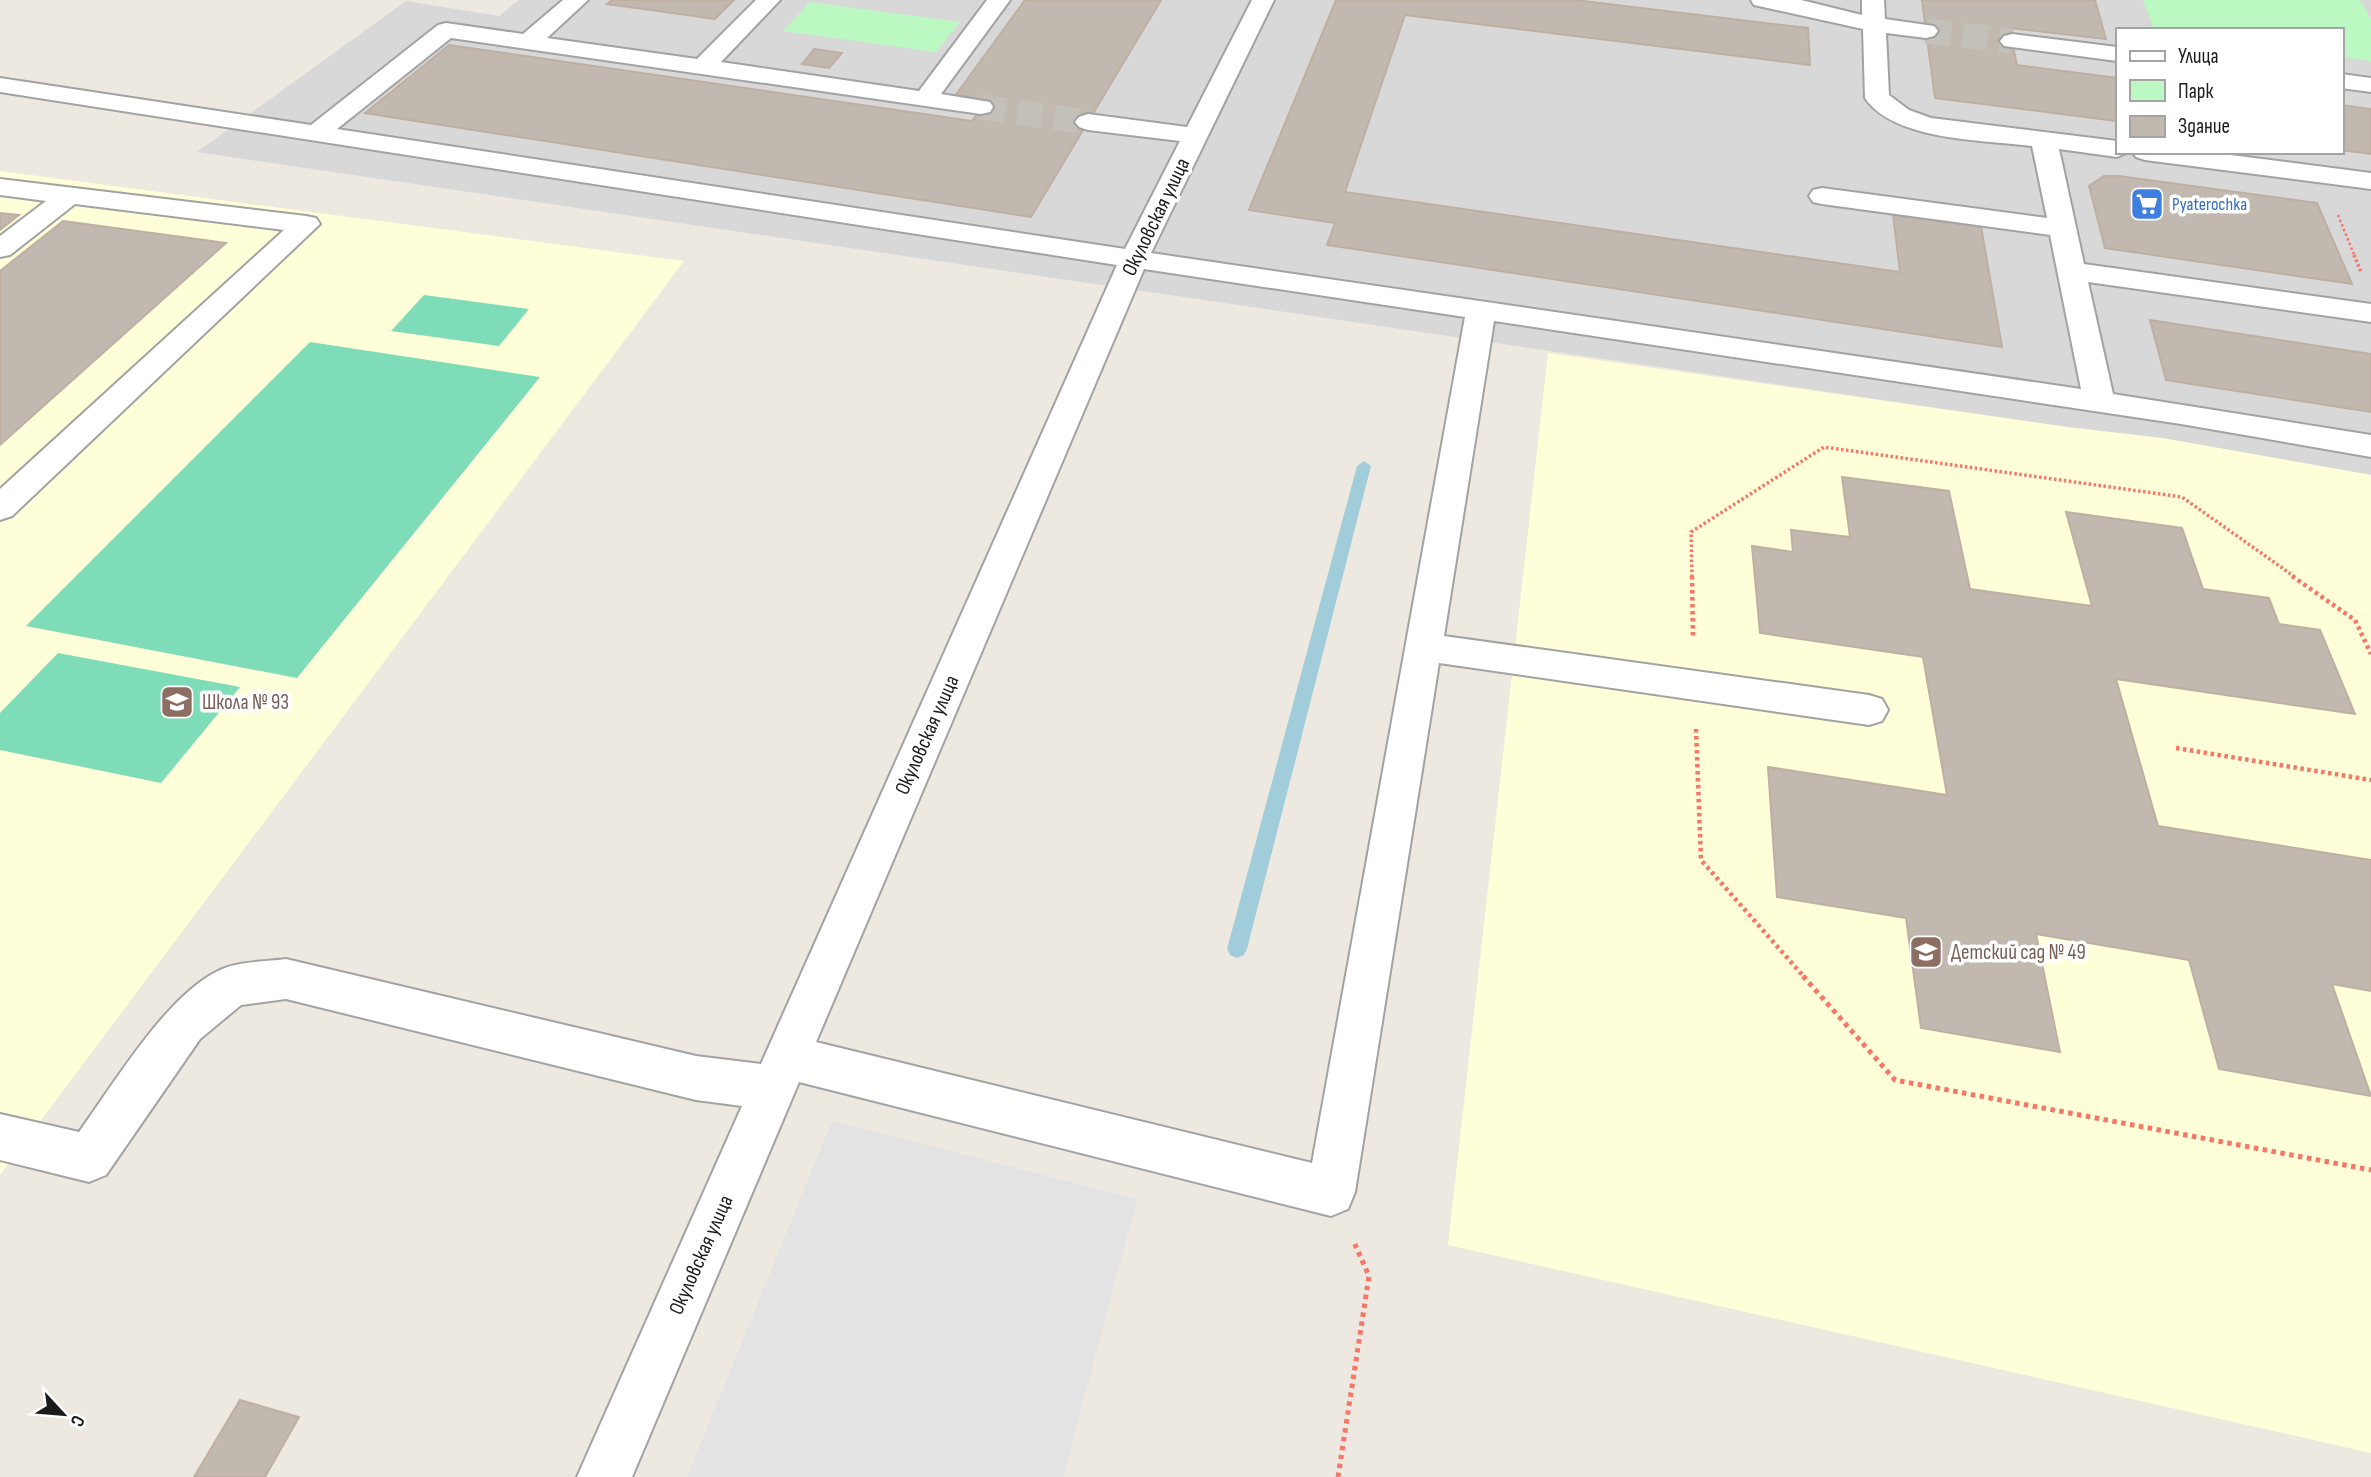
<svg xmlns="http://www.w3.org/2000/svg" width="2371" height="1477" font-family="'Sofia Sans Condensed',sans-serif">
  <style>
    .residential { fill: #d9d8d8; fill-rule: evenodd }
    .education { fill: #fefed8 }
    .park { fill: #bcf8c1 }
    .pitch { fill: #7edcb8 }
    .parking { fill: #e3e3e3 }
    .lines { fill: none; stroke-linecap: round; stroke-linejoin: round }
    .stream { fill: #a1cdda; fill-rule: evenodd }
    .building { fill: #c1b8b0; stroke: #beafa3; stroke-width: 2 }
    .minor-tunnel { stroke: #c3c0b9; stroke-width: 25; stroke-dasharray: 25 12; stroke-linecap: butt }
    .minor-casing { stroke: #a2a2a2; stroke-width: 4 }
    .path-far3 { stroke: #f77667; stroke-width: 2.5; stroke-dasharray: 2.5 2.5; stroke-linecap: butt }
    .path-far2 { stroke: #f77667; stroke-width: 3.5; stroke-dasharray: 2.5 2.5; stroke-linecap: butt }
    .path-far1 { stroke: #f77667; stroke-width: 4.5; stroke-dasharray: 3.5 3.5; stroke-linecap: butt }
    .path { stroke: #f77667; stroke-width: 5; stroke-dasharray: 4.5 4.5; stroke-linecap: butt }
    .minor { fill: #fff; fill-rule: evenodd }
    .labels { text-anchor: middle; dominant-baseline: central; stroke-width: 7; stroke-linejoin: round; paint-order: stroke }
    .far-shop-label { font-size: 18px; fill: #366cbe; stroke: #fff; text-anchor: start }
    .street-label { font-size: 21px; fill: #1b1b1b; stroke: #fff }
    .education-label { font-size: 21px; fill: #785e54; stroke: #fff; text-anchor: start }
  </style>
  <rect width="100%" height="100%" fill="#ede9e0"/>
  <path class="residential" d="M519,0H2371V475L2162,438L2067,427L197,152L406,1L499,16ZM2117,30H2341V152H2117Z"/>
  <path class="education" d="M0,171L684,261L0,1175Z
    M1548,353L2067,427L2162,438L2371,475V1453L1448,1245Z"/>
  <path class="park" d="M2143,0H2360L2371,19V61L2341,57V30H2154Z
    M810,2L960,22L936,52L783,31Z"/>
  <path class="pitch" d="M424,295L529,309L499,346L391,331Z
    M310,342L540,377L297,678L26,626Z
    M58,653L240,687L161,783L0,750V713Z"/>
  <path class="parking" d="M832,1121L1137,1199L1063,1477H687Z"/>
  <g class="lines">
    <path class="stream" d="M1364,461L1371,466L1247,949L1244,955L1237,958L1230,955L1227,949L1357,466Z"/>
  </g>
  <path class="building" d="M612,0H734L715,19L607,4Z
    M1025,0H1161L1031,217L365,113L449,45L972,121L986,101L955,96Z
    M1336,0H1575L1808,28L1810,65L1405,15L1345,192L1900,272L1893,214L1981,226L2002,347L1327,245L1335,223L1249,210Z
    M1922,0H2095L2106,39L2009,28L2017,65L2117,78V121L1935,98Z
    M814,49L842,53L829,68L802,64Z
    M2341,105L2371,109V154L2341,150Z
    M2104,176H2119L2317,203L2352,284L2105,248L2089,186Z
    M0,213L19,215L0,230Z
    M63,221L226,243L0,445V271Z
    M2150,320L2371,354V412L2166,380Z
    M1842,477L1949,491L1970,589L2092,606L2066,512L2182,528L2203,589L2269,598L2279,624L2320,630L2355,714L2116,679L2158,826L2371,860V991L2332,984L2371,1096L2219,1069L2189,960L2036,934L2060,1052L1921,1028L1906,918L1777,897L1768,767L1947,795L1923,657L1760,633L1752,546L1793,552L1791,530L1850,537Z
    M240,1400L299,1417L265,1477H194Z"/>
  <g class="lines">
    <path class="minor-tunnel" d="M1926,31L2012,41
      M981,107L1088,122"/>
    <defs>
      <path id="minor" d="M563,0H588L547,38L697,59L756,0H780L721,62L919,91L987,0H1010L941,94L990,102L993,107L990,112L981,114L451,38L337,129L1125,249L1180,141L1088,130L1079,127L1075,122L1079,117L1088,114L1187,127L1252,0H1274L1151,253L2081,389L2050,235L1822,204L1813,202L1809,196L1813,190L1822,188L2047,218L2032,146C1985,140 1894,141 1865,98L1863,29L1754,5L1751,0H1801L1862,15V0H1884L1885,19L1934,26L1938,31L1934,36L1926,38L1886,33L1889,95L1909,110L1931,118L2117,141V152H2128L2117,157L2059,149L2084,264L2371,304V322L2088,282L2113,394L2371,435V457L2181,424L1494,321L1444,636L1869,695L1882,699L1888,710L1882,721L1869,725L1439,663L1355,1192L1348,1209L1331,1216L799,1082L632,1477H577L742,1106L696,1100L286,999L241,1005L200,1039L106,1175L89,1182L0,1160V1114L79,1132C113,1085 166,996 218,971C238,961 264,962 286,959L696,1056L761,1064L1117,265L0,92V78L311,125L438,25L446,23L523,34ZM1144,269L1465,317L1312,1163L816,1042Z
        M2012,34L2117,47V61L2004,46L2000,41L2004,36Z
        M2341,74L2371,78V92L2341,88Z
        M2132,152H2207L2371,173V189L2145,160L2136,157Z
        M0,179L306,216L316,218L320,224L12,516L0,520V489L284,230L75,204L10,255L0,257V236L46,201L0,195Z"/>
    </defs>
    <use href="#minor" class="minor-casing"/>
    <path class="path-far3" d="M2338,215L2355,257"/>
    <path class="path-far2" d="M2354,255L2361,272
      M1692,577L1691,532L1824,447L2182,497L2295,577"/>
    <path class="path-far1" d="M1692,576L1693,639
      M2292,576L2355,620L2371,654
      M1696,729L1701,860L1805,978
      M2176,748L2371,780"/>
    <path class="path" d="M1803,976L1895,1080L2371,1170
      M1338,1477L1369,1276L1353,1240"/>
    <use href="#minor" class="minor"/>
  </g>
  <defs>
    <symbol id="supermarket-square" viewBox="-11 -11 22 22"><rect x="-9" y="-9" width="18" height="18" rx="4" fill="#3f7fe0" stroke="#fff"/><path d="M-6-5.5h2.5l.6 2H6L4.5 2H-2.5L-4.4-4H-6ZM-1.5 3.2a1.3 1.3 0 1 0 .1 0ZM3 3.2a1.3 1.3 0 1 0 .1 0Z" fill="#fff"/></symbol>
    <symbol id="school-square" viewBox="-11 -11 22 22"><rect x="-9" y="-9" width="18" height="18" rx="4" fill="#8d6e63" stroke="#fff"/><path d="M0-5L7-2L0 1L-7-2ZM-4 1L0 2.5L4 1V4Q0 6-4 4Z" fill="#fff"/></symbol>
  </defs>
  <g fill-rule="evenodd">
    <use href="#supermarket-square" x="2128" y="185" width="38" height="38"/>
    <use href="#school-square" x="158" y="683" width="38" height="38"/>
    <use href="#school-square" x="1907" y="933" width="38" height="38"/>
  </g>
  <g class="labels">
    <g class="far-shop-label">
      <text x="2172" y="204">Pyaterochka</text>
    </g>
    <g class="street-label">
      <text transform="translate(1156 217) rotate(-64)">Окуловская улица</text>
      <text transform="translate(927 735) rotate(-66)">Окуловская улица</text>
      <text transform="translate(701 1255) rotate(-66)">Окуловская улица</text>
    </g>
    <g class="education-label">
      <text x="202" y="702">Школа № 93</text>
      <text x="1951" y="952">Детский сад № 49</text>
    </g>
  </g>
  <rect x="2116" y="28" width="228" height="126" fill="#ffffff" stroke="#a4a4a4" stroke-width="2"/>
  <rect x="2130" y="51" width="35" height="10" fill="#ffffff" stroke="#a4a4a4" stroke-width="2"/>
  <text x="2178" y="63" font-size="21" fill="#1b1b1b">Улица</text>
  <rect x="2130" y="80" width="35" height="21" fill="#bcf8c1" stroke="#a4a4a4" stroke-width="2"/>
  <text x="2178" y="98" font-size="21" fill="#1b1b1b">Парк</text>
  <rect x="2130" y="116" width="35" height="21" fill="#c1b8b0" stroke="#a4a4a4" stroke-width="2"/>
  <text x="2178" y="133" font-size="21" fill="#1b1b1b">Здание</text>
  <g transform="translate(63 1414) rotate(116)" stroke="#ffffff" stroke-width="5" paint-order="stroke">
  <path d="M0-5L12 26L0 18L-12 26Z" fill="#1b1b1b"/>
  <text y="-10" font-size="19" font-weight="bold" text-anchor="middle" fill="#1b1b1b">С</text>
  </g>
</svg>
